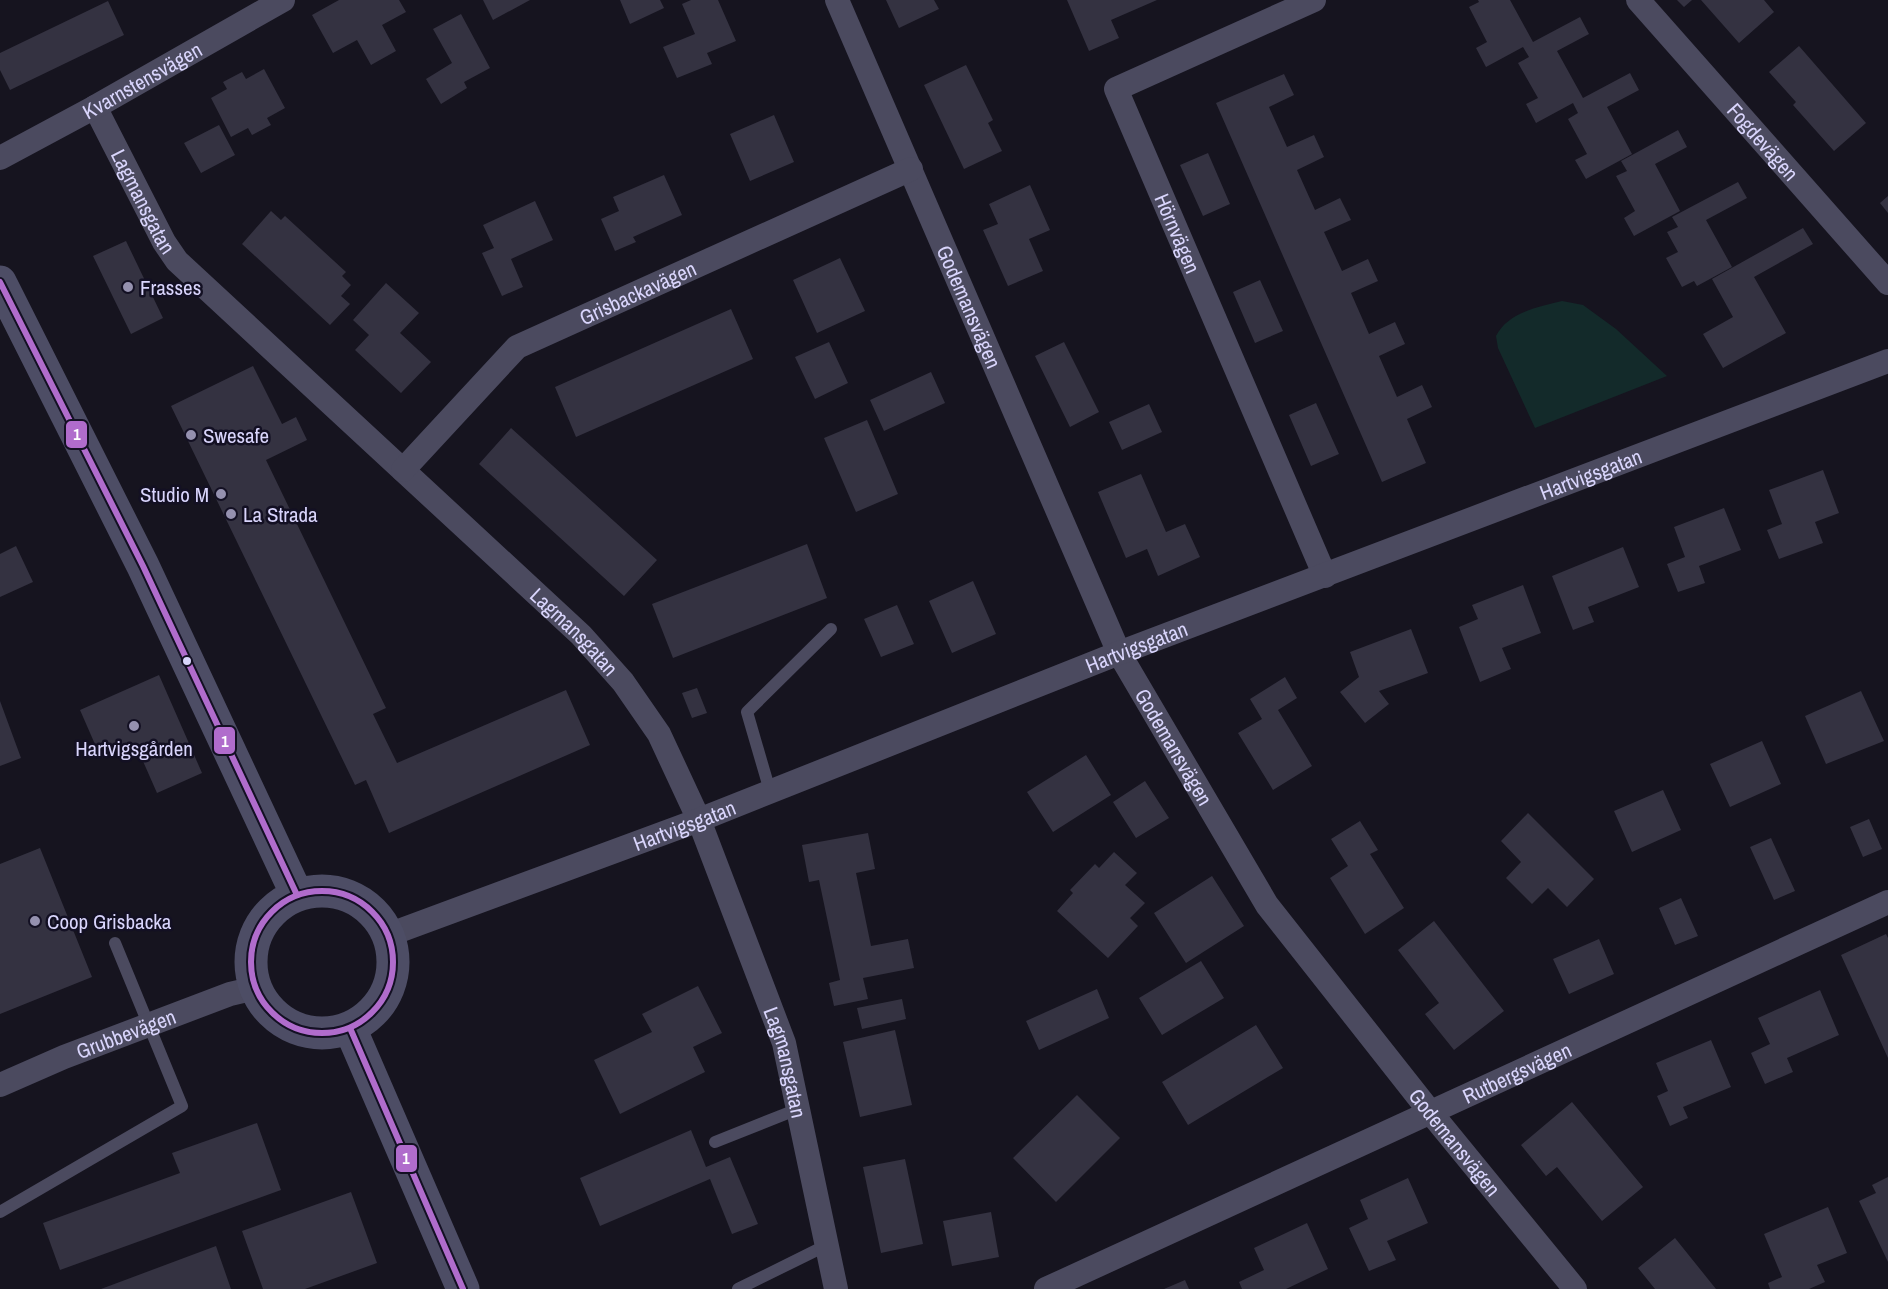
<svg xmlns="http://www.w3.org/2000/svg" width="1888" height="1289" font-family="'Archivo Narrow',sans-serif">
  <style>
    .green { fill: #132a2a }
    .building { fill: #343241 }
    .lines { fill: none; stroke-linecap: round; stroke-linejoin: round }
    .lane { stroke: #4b4a5f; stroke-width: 12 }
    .street { stroke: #4b4a5f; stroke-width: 24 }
    .secondary { stroke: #4d4d65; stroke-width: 33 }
    .bus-1-casing { stroke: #131023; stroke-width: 10 }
    .bus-1 { stroke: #b06ccc; stroke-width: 6 }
    .poi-dot { fill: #9591af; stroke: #131023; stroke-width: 2 }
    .bus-dot { fill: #d9d5fc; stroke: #131023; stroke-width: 2 }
    .labels { text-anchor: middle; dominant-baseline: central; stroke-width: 5; stroke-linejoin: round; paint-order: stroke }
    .street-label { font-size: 21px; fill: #d9d5fc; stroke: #131023 }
    .poi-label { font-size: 21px; fill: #d9d5fc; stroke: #131023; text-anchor: start }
    .line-badge { stroke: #131023; stroke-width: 2 }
    .badge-label { font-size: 16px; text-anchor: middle; font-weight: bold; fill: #fff }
  </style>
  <rect width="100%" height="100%" fill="#16141f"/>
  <path class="green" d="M1562,301L1583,305L1616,329L1667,376L1535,428L1498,348L1496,336C1508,312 1538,307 1562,301Z"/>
  <path class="building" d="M339,0H399L406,12L382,25L396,51L371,65L357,40L333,53L312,15Z
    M483,0H530L493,20Z
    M620,0H660L664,8L630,24Z
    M691,0H718L736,41L707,53L712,64L677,78L663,47L695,34L682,4Z
    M886,0H934L939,9L899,28Z
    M1067,0H1157L1111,20L1119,38L1089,51Z
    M1478,0H1510L1533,42L1580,17L1589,34L1557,51L1583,98L1630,73L1639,90L1607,107L1632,154L1586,179L1575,160L1587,154L1568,119L1578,113L1573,103L1536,123L1526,104L1538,98L1518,63L1529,57L1523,47L1486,67L1476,48L1487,42L1469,7L1479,2Z
    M1677,0H1692L1684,7Z
    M1701,0H1764L1774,12L1739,43Z
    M108,1L124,35L10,90L0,70V53Z
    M461,14L490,68L464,82L467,88L441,104L426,79L452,63L433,29Z
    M1799,46L1866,123L1834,151L1793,105L1796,102L1769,72Z
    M966,65L993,120L988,123L1002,151L964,169L924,85Z
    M264,69L285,108L267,118L271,125L252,135L248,128L231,137L211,98L227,89L223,82L242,72L246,79Z
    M1284,74L1294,95L1269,107L1287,147L1314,135L1324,157L1297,170L1315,210L1340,198L1351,220L1324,232L1342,271L1368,259L1378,281L1351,293L1369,334L1395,322L1405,344L1379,356L1397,397L1422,385L1432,407L1407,419L1426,463L1382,482L1216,103Z
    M774,115L794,162L750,181L730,134Z
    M219,125L235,155L201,173L184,143Z
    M1678,130L1687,147L1655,164L1680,211L1634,236L1624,218L1635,211L1616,176L1627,171L1621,161Z
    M1208,153L1230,204L1203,216L1180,165Z
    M664,175L682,215L633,237L636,242L615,251L601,219L619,211L613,197Z
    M1738,182L1747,198L1706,220L1732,267L1697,286L1694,281L1682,287L1666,258L1678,252L1667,232L1678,227L1672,217Z
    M1030,185L1050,230L1029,239L1043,271L1008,286L983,230L998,224L989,204Z
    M1888,196V213L1880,203Z
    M535,201L553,240L511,259L523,287L502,296L482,253L494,248L483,225Z
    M271,211L281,220L285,216L346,272L342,276L351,285L341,296L350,304L330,325L242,244Z
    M1803,228L1813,244L1754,277L1786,333L1723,368L1703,334L1733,317L1712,279Z
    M126,241L163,318L131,334L93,256Z
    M840,258L865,311L817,333L793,280Z
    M1260,280L1283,331L1255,343L1233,292Z
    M386,283L419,313L400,333L431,362L401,393L355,350L369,335L353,320Z
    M731,309L753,359L576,437L555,387Z
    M829,342L848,383L815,399L795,357Z
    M1064,342L1099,412L1070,427L1035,356Z
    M253,366L282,424L296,417L307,440L266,460L386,708L373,714L397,763L566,690L590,745L389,833L366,780L355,785L171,406Z
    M931,372L945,403L884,431L870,400Z
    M1316,403L1339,454L1311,466L1289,415Z
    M1149,404L1162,432L1122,450L1109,422Z
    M867,420L898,494L856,512L824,438Z
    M511,428L657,560L624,596L479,464Z
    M1823,470L1839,513L1815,522L1823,543L1779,559L1767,530L1782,524L1769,490Z
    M1141,474L1166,532L1185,524L1200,557L1158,576L1147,549L1126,558L1098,492Z
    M1724,508L1741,550L1699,566L1705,583L1678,592L1667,564L1685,557L1674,527Z
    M807,544L827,598L673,658L652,604Z
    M16,546L33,582L0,597V554Z
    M1623,547L1639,587L1588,607L1594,622L1573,630L1552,576Z
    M973,581L996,634L952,653L929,601Z
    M1523,585L1541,633L1502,648L1511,669L1480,682L1459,627L1478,619L1472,605Z
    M897,605L914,644L881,657L864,619Z
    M1411,629L1428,673L1379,691L1389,704L1365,723L1340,692L1359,677L1350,652Z
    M159,675L202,773L157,793L135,743L101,758L80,710Z
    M1285,677L1297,698L1278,710L1312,766L1273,790L1238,733L1262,719L1250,699Z
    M697,688L707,713L692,718L682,693Z
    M1861,691L1884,741L1826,764L1805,716Z
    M0,701L21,758L0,766Z
    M1762,741L1781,784L1730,807L1710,764Z
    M1086,755L1111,795L1053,832L1027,792Z
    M1145,781L1169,818L1136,838L1113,802Z
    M1663,790L1681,830L1632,852L1614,811Z
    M1528,813L1594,879L1567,907L1548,888L1532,904L1506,878L1521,862L1501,841Z
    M1869,819L1882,849L1863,857L1850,827Z
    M1360,821L1378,850L1370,854L1404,908L1365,934L1330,878L1348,866L1331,839Z
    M868,833L875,869L856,873L871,946L908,939L914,968L863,978L868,999L834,1006L829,983L840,980L819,880L809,882L802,845Z
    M1771,838L1795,891L1774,900L1750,847Z
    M40,848L92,977L0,1014V864Z
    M1114,852L1137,873L1125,885L1145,903L1130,918L1138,926L1108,958L1057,911L1073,893L1070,890L1095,864L1099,868Z
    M1212,876L1244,926L1186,963L1154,913Z
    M1681,898L1698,936L1675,945L1659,908Z
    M1434,921L1504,1011L1454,1050L1425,1014L1439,1003L1398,950Z
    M1886,934L1888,938V1058L1841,955Z
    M1599,939L1614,974L1569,994L1553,959Z
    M1201,961L1224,998L1162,1035L1139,998Z
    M698,986L722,1033L693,1047L705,1072L620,1114L594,1060L652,1032L642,1014Z
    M1097,989L1109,1018L1039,1050L1026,1021Z
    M1820,990L1839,1035L1787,1058L1793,1072L1765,1084L1751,1053L1770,1044L1758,1018Z
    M902,999L906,1019L862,1029L857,1008Z
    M1256,1025L1283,1068L1188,1125L1162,1082Z
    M895,1030L912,1105L860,1117L843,1042Z
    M1711,1040L1731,1087L1683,1107L1688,1118L1670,1126L1657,1096L1668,1091L1656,1063Z
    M1077,1095L1120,1138L1056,1202L1013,1158Z
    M1572,1102L1643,1187L1602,1221L1557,1167L1546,1176L1521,1145Z
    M257,1123L281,1190L60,1270L43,1223L180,1173L172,1153Z
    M691,1130L706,1167L730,1157L758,1224L732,1234L710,1179L600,1226L580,1178Z
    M905,1159L923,1244L881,1253L863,1167Z
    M1888,1177V1262L1859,1201L1876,1193L1872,1185Z
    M1408,1178L1428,1223L1387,1241L1396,1260L1369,1271L1349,1228L1368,1219L1360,1200Z
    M351,1192L377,1263L305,1289H263L242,1231Z
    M1828,1207L1847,1253L1817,1265L1825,1282L1809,1289H1770L1768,1283L1782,1277L1764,1234Z
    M991,1212L999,1257L952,1266L943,1221Z
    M1307,1223L1328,1269L1286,1289H1242L1239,1282L1264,1270L1254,1248Z
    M1675,1238L1716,1289H1655L1638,1268Z
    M216,1246L231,1289H101Z
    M1185,1280L1189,1289H1164Z"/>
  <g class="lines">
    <path class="lane" d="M770,791L747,712L831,629
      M715,1142L798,1109
      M0,1212L182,1106L115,943
      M738,1289L827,1245"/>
    <g class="street">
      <path id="s1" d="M837,0L1119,653L1267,905L1431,1113L1575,1289"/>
      <path id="s2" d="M1314,0L1116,89L1325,576"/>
      <path id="s3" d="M1638,0L1888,283"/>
      <path id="s4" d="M95,107L164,242L177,261L581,635L623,682L659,734L699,820L784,1043L836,1289"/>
      <path id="s5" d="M0,158L95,107L283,0"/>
      <path id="s6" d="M403,470L517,347L911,169"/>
      <path id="s7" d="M388,935L699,820L1119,653L1888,361"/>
      <path id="s8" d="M0,1085L64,1057L230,994L256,988"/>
      <path id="s9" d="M1046,1289L1888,902"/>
    </g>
    <path class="secondary" d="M0,282L143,566L297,895
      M251 962a71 71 0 1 1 142 0a71 71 0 1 1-142 0Z
      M350,1028L463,1289"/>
    <defs>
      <path id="bus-1" d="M0,282L143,566L297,895
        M251 962a71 71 0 1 1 142 0a71 71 0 1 1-142 0Z
        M350,1028L463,1289"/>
    </defs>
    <use href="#bus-1" class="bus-1-casing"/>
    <use href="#bus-1" class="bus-1"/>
  </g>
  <g class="poi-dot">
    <circle cx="128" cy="287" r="6"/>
    <circle cx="191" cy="435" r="6"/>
    <circle cx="221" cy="494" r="6"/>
    <circle cx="231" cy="514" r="6"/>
    <circle cx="134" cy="726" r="6"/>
    <circle cx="35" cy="921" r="6"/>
  </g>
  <circle class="bus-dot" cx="187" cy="661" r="5"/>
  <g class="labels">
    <g class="street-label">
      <text stroke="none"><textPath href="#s5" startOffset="162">Kvarnstensvägen</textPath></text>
      <text stroke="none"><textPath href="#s3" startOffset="189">Fogdevägen</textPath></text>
      <text stroke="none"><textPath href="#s4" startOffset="106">Lagmansgatan</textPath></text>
      <text stroke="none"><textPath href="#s2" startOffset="374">Hörnvägen</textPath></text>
      <text stroke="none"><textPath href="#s6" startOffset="300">Grisbackavägen</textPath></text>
      <text stroke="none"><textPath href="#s1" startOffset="334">Godemansvägen</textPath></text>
      <text stroke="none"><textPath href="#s7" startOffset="1288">Hartvigsgatan</textPath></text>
      <text stroke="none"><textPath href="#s4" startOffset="718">Lagmansgatan</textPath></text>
      <text stroke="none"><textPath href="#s7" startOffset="802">Hartvigsgatan</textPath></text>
      <text stroke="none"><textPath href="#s1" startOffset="820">Godemansvägen</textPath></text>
      <text stroke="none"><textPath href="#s7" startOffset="316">Hartvigsgatan</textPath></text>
      <text stroke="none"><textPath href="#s8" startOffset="136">Grubbevägen</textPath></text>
      <text stroke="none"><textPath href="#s4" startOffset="1204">Lagmansgatan</textPath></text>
      <text stroke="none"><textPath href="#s9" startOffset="518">Rutbergsvägen</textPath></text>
      <text stroke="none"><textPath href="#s1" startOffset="1306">Godemansvägen</textPath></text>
    </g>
    <g class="poi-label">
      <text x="140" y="287">Frasses</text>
      <text x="203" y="435">Swesafe</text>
      <text x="209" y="494" text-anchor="end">Studio M</text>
      <text x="243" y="514">La Strada</text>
      <text x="134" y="748" text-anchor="middle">Hartvigsgården</text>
      <text x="47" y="921">Coop Grisbacka</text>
    </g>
  </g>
  <g class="line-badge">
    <rect x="65" y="420" width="23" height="29" rx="6" fill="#b06ccc"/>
    <rect x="213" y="726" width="23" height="29" rx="6" fill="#b06ccc"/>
    <rect x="395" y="1144" width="23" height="29" rx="6" fill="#b06ccc"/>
  </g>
  <g class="badge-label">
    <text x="77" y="440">1</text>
    <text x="225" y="747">1</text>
    <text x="406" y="1164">1</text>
  </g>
</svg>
